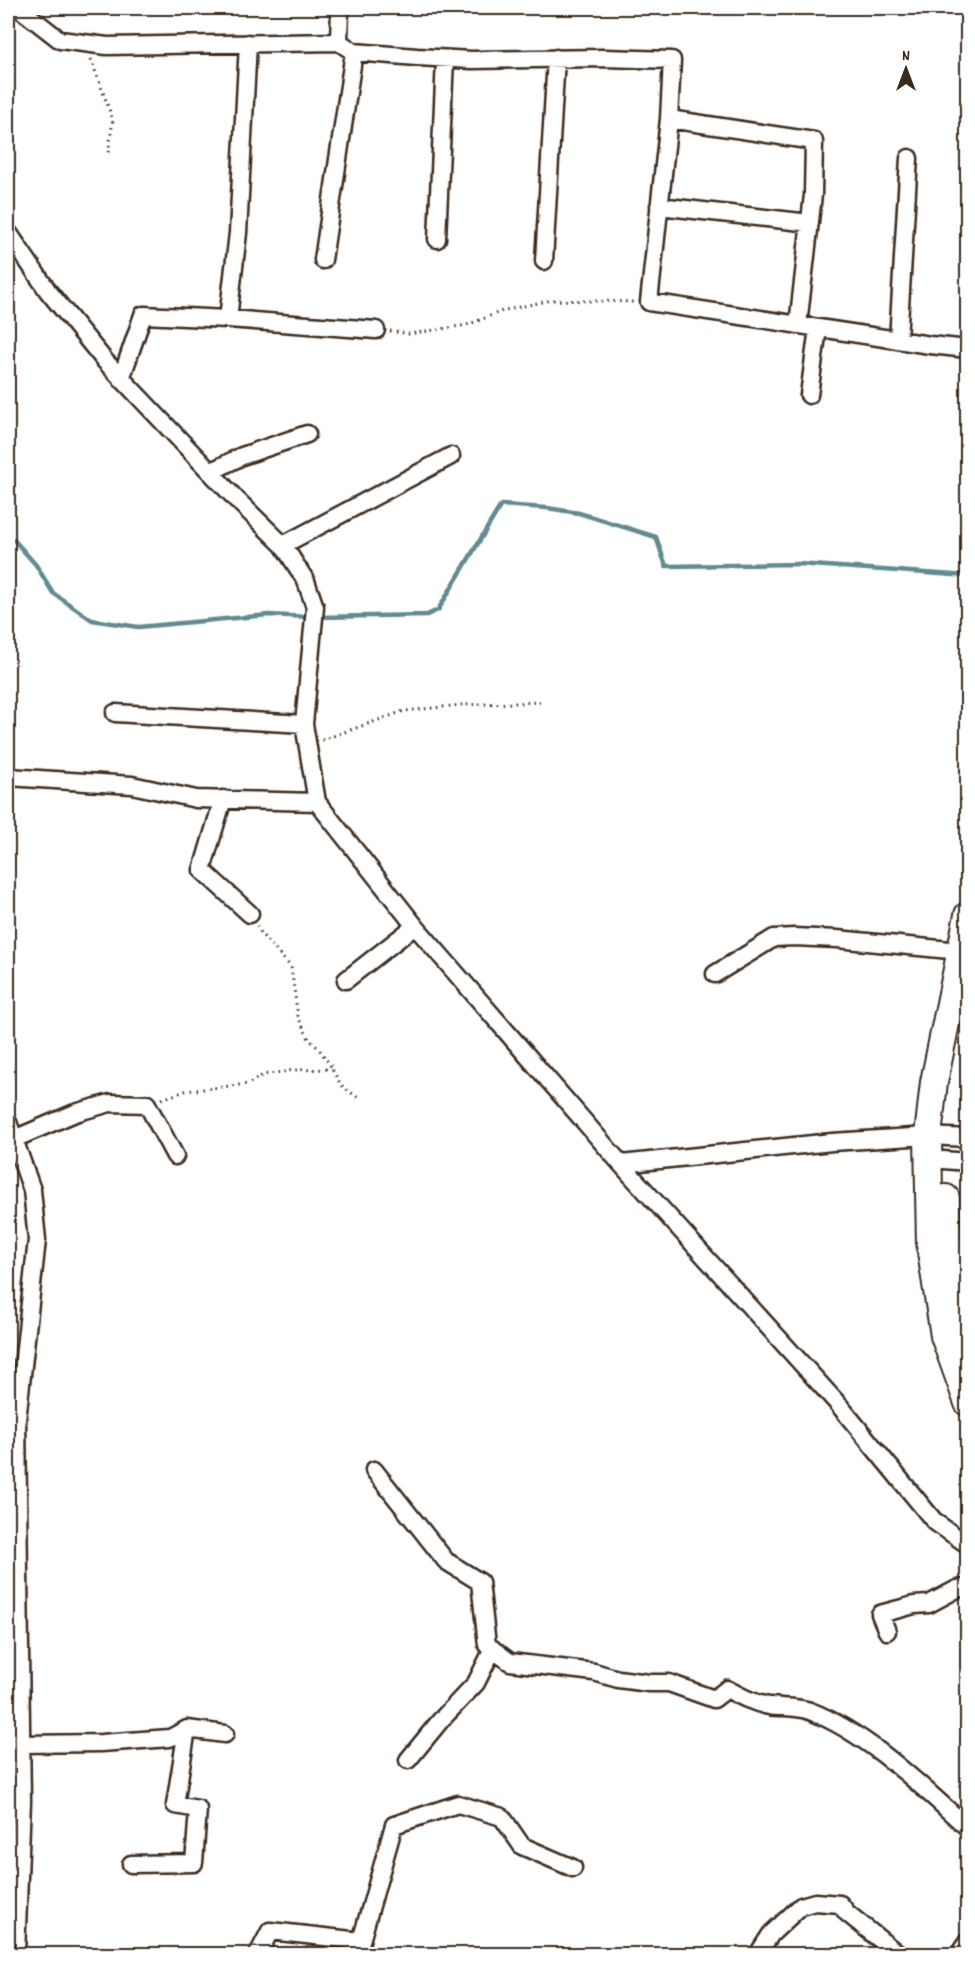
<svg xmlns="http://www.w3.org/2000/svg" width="975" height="1962" font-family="Dekko,sans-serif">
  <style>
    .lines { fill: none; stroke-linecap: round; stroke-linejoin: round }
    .stream { stroke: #638a90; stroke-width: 4.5 }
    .minor-casing { stroke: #3b2a1e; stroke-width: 21 }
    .highway-casing { stroke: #3b2a1e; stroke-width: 30 }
    .path { stroke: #3b2a1e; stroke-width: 3; stroke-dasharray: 1.5 4.5; stroke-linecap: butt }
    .minor { stroke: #fff; stroke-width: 16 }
    .highway { stroke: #fff; stroke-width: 26 }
  </style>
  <rect width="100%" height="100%" fill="#fff"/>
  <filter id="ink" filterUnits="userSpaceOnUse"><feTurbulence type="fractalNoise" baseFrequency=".0167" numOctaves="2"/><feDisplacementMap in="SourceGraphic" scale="12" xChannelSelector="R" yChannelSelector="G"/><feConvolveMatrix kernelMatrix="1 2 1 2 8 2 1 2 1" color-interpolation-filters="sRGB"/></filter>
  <g filter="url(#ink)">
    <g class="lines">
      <path class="stream" d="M8,538L14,540L36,565L53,593L92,620L138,627L269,615L309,617
        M318,617L427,615L438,610L501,505L547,508L579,513L656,537L666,566L798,564L968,576"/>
      <defs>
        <path id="minor" d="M19,8L60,40L107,46L339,42L340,8
          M339,42L354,52L417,57L472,60L603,58L672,60L669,119L814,141L813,195L798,325
          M669,119L649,302L930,345L968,349
          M659,206L810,223
          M8,232L48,291L105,361L236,499L283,545L306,581L315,607L304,724L317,802L415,926L621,1164L839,1405L935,1522L968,1545
          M437,239L445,59
          M323,260L354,52
          M544,261L556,58
          M228,319L238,233L248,43
          M898,340L909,158
          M121,379L143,315L228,319L376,330
          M809,395L818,328
          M210,472L242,456L307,434
          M283,545L451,456
          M115,713L304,724
          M8,777L132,785L196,799L317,802
          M223,799L202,870L250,914
          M715,974L774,938L794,937L837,939L960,951
          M346,980L415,926
          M967,1000H968
          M8,1122L32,1190L37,1240L17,1420L22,1801L16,1954
          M14,1139L75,1113L110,1103L147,1104L175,1156
          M943,1160L968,1162
          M621,1164L832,1142L928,1136L968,1138
          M374,1470L446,1561L480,1582L487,1645L510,1662L594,1672L618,1679L649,1683H669L714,1699L727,1689C740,1696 753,1703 769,1706C782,1708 796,1706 810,1711C869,1734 921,1786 968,1828
          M887,1631L880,1614L914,1605L929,1604L957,1589L968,1587
          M21,1744L101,1743L170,1738L187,1729L225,1734
          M408,1760L440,1721L476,1683L493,1649
          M131,1864L194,1863L198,1809L175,1805L187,1729
          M258,1954L270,1931L361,1941L394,1825L458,1804L502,1817L522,1846L573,1868
          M758,1954L771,1934L801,1906L815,1902L840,1904L847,1913L898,1954
          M959,1954L968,1941"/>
        <path id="highway" d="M968,915L934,1082L928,1136L930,1245L944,1336L968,1403
          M946,1198L948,1242L964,1331L968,1343"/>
      </defs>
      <use href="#minor" class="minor-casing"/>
      <use href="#highway" class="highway-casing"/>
      <path class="path" d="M91,59L113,120L108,153
        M390,331L409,334L467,325L505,310L552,300L636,302
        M322,740L404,711L461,705L542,702
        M257,926L262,935L291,967L298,1017L309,1039L319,1049L330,1065L341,1085L361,1100
        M162,1099L185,1091L248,1084L263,1075L294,1070L332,1069"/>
      <use href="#minor" class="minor"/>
      <use href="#highway" class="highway"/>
    </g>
  </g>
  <rect width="975" height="1962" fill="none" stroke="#fff" stroke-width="30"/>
  <rect x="15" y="15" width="945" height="1932" fill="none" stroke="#3b2a1e" stroke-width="2" filter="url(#ink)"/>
  <g transform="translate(906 69)" stroke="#ffffff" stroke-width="4.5" paint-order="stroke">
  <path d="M0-4.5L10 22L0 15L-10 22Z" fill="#3b2a1e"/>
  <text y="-9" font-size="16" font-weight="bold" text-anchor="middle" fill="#3b2a1e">N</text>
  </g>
</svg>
